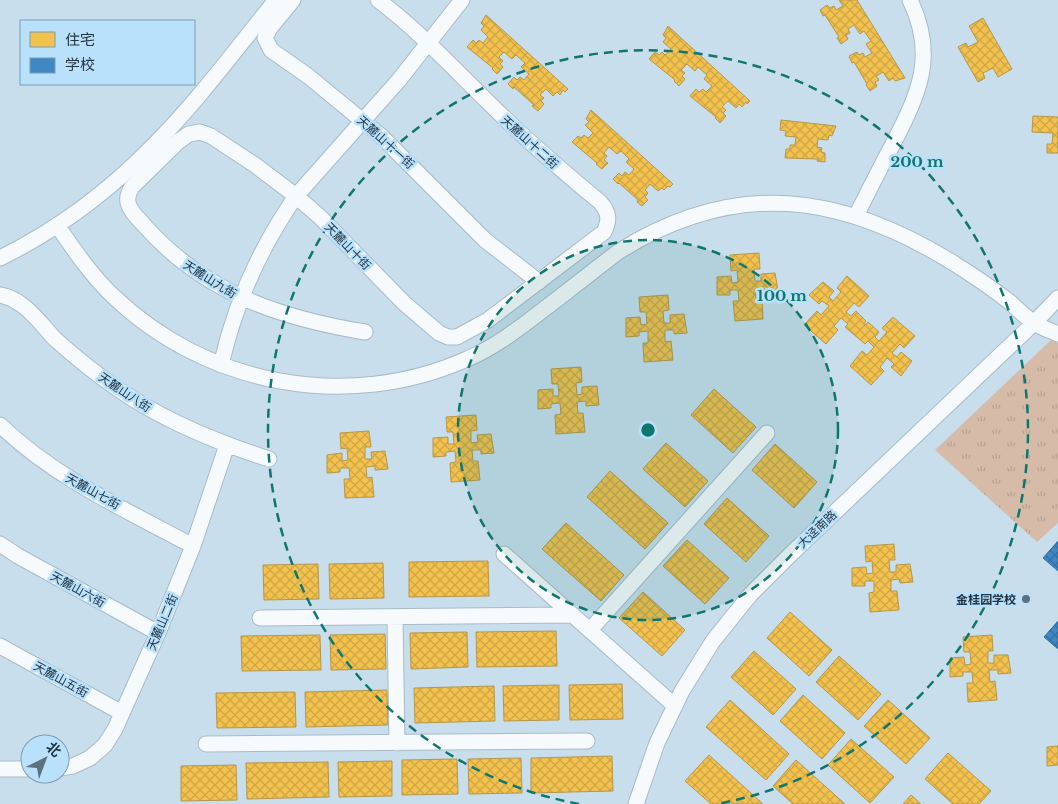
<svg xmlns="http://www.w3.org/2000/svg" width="1058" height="804" font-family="'Libre Baskerville','Noto Sans SC',serif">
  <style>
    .grass { fill: url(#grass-tufts) }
    .homes { fill: url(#homes-cross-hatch); stroke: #b4974a }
    .schools { fill: url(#schools-cross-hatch); stroke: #366f9e }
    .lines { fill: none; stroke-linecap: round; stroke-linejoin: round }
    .minor-casing { stroke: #a8bac7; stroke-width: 17 }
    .minor { stroke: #f7fafc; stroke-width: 15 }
    .ring { fill: none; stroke: #0f766e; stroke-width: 2.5; stroke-dasharray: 9 6 }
    .poi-dot { fill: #5c707e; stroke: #bae1fc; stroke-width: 2 }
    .labels { text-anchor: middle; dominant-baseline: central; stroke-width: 5; stroke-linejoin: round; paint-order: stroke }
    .street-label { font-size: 12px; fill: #223542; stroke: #bae1fc }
    .poi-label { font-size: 12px; font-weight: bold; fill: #223542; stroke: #bae1fc; text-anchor: end }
    .centre { fill: #0f766e; stroke: #bae1fc; stroke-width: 2.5 }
    .ring-label { font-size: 15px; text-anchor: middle; font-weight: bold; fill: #0f766e; stroke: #bae1fc; stroke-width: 5; stroke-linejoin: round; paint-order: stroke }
  </style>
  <defs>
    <pattern id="grass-tufts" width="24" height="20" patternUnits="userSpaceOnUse" patternTransform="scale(1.25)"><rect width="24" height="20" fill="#d6bca8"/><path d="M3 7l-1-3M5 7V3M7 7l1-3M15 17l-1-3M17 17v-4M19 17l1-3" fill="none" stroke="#b7a292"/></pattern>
    <pattern id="homes-cross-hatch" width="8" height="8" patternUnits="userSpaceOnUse" patternTransform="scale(1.25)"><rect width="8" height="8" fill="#f2c14e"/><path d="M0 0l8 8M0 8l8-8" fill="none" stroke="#cfa645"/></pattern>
    <pattern id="schools-cross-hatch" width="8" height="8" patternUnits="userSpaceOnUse" patternTransform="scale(1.25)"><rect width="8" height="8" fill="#3f88c5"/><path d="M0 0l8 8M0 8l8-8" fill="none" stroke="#3470a2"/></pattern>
  </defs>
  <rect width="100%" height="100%" fill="#c9deed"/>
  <path class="grass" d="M1051,340L1058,343V523L1037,542L935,450Z"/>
  <path class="homes" d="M839,0H857L905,78L895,81L893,78L889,81L883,72L876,76L879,80L875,82L877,86L870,91L866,85L867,84L854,62L852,63L849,56L857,52L859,55L863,53L865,57L872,53L866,44L871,41L864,31L860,34L854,25L848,29L850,33L846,35L848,39L841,44L837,38L839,37L825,15L823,16L820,10L827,5L830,8L834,6L836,10L843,6Z
    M486,15L568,89L565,92L563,90L560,95L557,92L553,96L546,89L540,95L544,98L541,101L544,104L538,111L532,106L534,105L514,87L513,89L508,84L514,77L517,80L520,77L524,80L529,74L521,67L525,63L516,55L512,59L504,52L499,57L503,61L500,64L503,67L497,74L492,69L493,68L467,47L473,40L476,43L479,40L483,43L488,37L481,30L484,26L481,23Z
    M983,18L1012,69L998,77L993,68L983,73L985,78L978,82L958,47L966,43L968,47L978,42L969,26Z
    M668,26L750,101L747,104L746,102L742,107L739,104L736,108L728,101L722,107L726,110L723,113L726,116L720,123L715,118L716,117L690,96L696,89L699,92L703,89L706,92L712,86L704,79L707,75L698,67L695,71L687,64L681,70L685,73L682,76L685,79L679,86L674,81L675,80L649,59L655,52L659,55L662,52L665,55L671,49L663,42L666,38L663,35Z
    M591,110L673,184L670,187L668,186L664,190L662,188L658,191L650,184L645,190L648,193L645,197L648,200L642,206L637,202L638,200L619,183L618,184L613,179L619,173L622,176L625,172L629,175L634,169L626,162L629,159L621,151L617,154L609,147L604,153L607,156L604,160L608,163L602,169L596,164L597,163L572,142L578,136L581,138L584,135L588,138L593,133L585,125L589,122L586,119Z
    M1033,116L1058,117V153H1047V144H1052L1053,133L1032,132Z
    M781,120L836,126L832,136L829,135L828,140L818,139L817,147L822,148L821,152L825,153V162L817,161L818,159L785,158L786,149H790V145H795L796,137L785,136L786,131L780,130Z
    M759,253L760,269H754L755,281H761V274L775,273L778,291L765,292L764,288L755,289L756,300H762L763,319L735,321L733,301H739L738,290H730V295H717V277L731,276L732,283L738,282L737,270L731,271L730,255Z
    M847,276L869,296L859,307L854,303L846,312L851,316L856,311L866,321L864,324L866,325L868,322L879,332L875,337L879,341L887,332L882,328L893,317L915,336L904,348L900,344L892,353L897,357L901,352L912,361L901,376L891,367L894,364L887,358L880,367L884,371L871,385L850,366L862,351L867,355L874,347L868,341L865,344L845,327L848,324L841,318L834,326L838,330L826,344L804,325L817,311L821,315L829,306L822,301L819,304L809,295L823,282L834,291L829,297L833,301L841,292L837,288Z
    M668,295L669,310L663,311L664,323H670V315L684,314L687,333L674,334V330H665V342L671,341L673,360L644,362L643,343H648V331L639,332V336L626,337V318L640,317L641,325L647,324L646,312H640L639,297Z
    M581,367L582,382L576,383L577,395L582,394V387L597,386L599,405L586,406V401L577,402L578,413H583L585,432L556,434L555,415L561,414L560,403L551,404V408L538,409V390L553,389V396H559L558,384H552L551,369Z
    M714,389L756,427L733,453L691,415Z
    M476,415L477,430L471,431V443L478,442L477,435L491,434L494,453L481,454V450H472L473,461H478L480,480L451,482L450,463L456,462L455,451L446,452V456L433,457V438L448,437V444H454L453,432H447L446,417Z
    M369,431L371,447H365V459H372L371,452L385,451L388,469L375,470V466L366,467L367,478L372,477L374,497L345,498L344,479H350L349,468H340V472L327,473V455L342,453V461L348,460L347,448L341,449L340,433Z
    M666,443L708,481L685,507L643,469Z
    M775,444L817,482L794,508L752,470Z
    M610,471L668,523L645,549L587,497Z
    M727,498L769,536L746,562L704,524Z
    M566,523L624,575L601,601L542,549Z
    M687,540L729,578L705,604L663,566Z
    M894,544L895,560H889L890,572H896V565L910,564L913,582L900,583L899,579L891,580V591H897L899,610L870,612L869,593L874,592V581H865V586H852V568L866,567L867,574L873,573L872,561L866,562L865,546Z
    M488,561L489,596L409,597V562Z
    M383,563L384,598L330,599L329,564Z
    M318,564L319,599L264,600L263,565Z
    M643,592L685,630L662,656L619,618Z
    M790,612L832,650L809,676L767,638Z
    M556,631L557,666L477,667L476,632Z
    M467,632L468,667L411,669L410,633Z
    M385,634L386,669L331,670L330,635Z
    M320,635L321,670L242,671L241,636Z
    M992,635L993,651H988V663H994V655H1008L1011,673L998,674V670H989L990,682L995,681L997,700L968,702L967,683H973L972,672H963V676L950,677V658L964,657L965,665L971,664L970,652H964L963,637Z
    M754,651L796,689L773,715L731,677Z
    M839,656L881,694L858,720L816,682Z
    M622,684L623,719L570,720L569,685Z
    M559,685V720L504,721L503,686Z
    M494,686L495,721L415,723L414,688Z
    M387,690L388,725L306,727L305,692Z
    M295,692L296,727L217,728L216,693Z
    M803,695L845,733L822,759L780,721Z
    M730,700L789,754L766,780L706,727Z
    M888,700L930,738L906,764L864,726Z
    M851,739L894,777L870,803L828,765Z
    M1058,746V765L1047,766V747Z
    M948,753L991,791L979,804H953L925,779Z
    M709,755L763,804H711L685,781Z
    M612,756L613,791L531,793V758Z
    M521,758L522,793L469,794L468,759Z
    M457,759L458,794L402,795V760Z
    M796,760L845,804H793L773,786Z
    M392,761V796L339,797L338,762Z
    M328,762L329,797L247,799L246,763Z
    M236,765L237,800L181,801V766Z
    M911,795L921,804H903Z"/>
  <path class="schools" d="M1058,541V571L1043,558Z
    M1058,621V649L1044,637Z"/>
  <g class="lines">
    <defs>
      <path id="minor" d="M293,0L270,28L265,38L271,50L308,76L381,136L485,240L539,282
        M856,216C868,192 880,168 893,144C919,93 937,56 910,0
        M57,225C74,250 91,275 113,296C207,386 348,412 467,359C496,347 519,328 543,310C568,291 593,271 618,252C736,178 841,193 955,264C974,276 993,289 1011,303C1018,310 1026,317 1034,323C1041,328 1050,330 1058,334
        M0,258C57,230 109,191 153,146C198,101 236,49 276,0
        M0,295C24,299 39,322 55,339C75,357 96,374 118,389C164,421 216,442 269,459
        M365,332C279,318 203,292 144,225C133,213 121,203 132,187L179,141L189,134L200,132L211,136L255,165L296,196L320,217L404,303L439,333L448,337H457L488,320L604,232C610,220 609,212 600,202C561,170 523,137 488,102C452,67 418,30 378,0
        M221,365C235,303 260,248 296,196L399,80L462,0
        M0,425C55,478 126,510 193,546
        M0,544L18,556L158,633
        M504,554L675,706
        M395,617L397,743
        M260,618L573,615
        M590,630L767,433
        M0,646L122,713
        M206,744L587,741
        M60,768L73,766L90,758L105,745L115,729L158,633L193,546L227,445
        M0,769H30
        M636,804L657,743L682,691L713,641L750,595L791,554L1034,323L1058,298"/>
    </defs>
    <use href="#minor" class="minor-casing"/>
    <use href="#minor" class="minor"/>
  </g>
  <circle cx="648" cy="430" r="190" fill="#0f766e" fill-opacity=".12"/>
  <g class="ring">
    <circle cx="648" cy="430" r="190"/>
    <path d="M579 804A380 380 0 1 1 717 804"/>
  </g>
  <circle class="poi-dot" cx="1026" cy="599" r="5"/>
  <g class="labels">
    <g class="street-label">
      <text transform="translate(386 142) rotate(42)">天麓山十一街</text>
      <text transform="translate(530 142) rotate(42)">天麓山十二街</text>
      <text transform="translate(348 246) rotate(46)">天麓山十街</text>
      <text transform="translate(210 279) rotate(32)">天麓山九街</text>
      <text transform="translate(125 392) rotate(34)">天麓山八街</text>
      <text transform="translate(93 491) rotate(29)">天麓山七街</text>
      <text transform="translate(817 529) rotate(-43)">大迳南路</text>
      <text transform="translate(78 589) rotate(29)">天麓山六街</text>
      <text transform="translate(162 622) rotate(-67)">天麓山二街</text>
      <text transform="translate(61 679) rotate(29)">天麓山五街</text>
    </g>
    <g class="poi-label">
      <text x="1016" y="599">金桂园学校</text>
    </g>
  </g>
  <circle cx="648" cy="430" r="8" class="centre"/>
  <g class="ring-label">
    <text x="917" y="167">200 m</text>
    <text x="782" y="301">100 m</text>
  </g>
  <rect x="20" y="20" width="175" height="65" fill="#bae1fc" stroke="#7d9cb2"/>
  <rect x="30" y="32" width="25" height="15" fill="#f2c14e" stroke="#7d9cb2"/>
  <text x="65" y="45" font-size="15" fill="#223542">住宅</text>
  <rect x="30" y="58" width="25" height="15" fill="#3f88c5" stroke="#7d9cb2"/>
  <text x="65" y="70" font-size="15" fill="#223542">学校</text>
  <g transform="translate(45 759) rotate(42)"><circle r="24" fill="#bae1fc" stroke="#7d9cb2"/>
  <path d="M0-4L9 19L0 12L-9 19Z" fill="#5c707e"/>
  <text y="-8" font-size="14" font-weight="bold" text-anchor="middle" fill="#223542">北</text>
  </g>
</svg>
